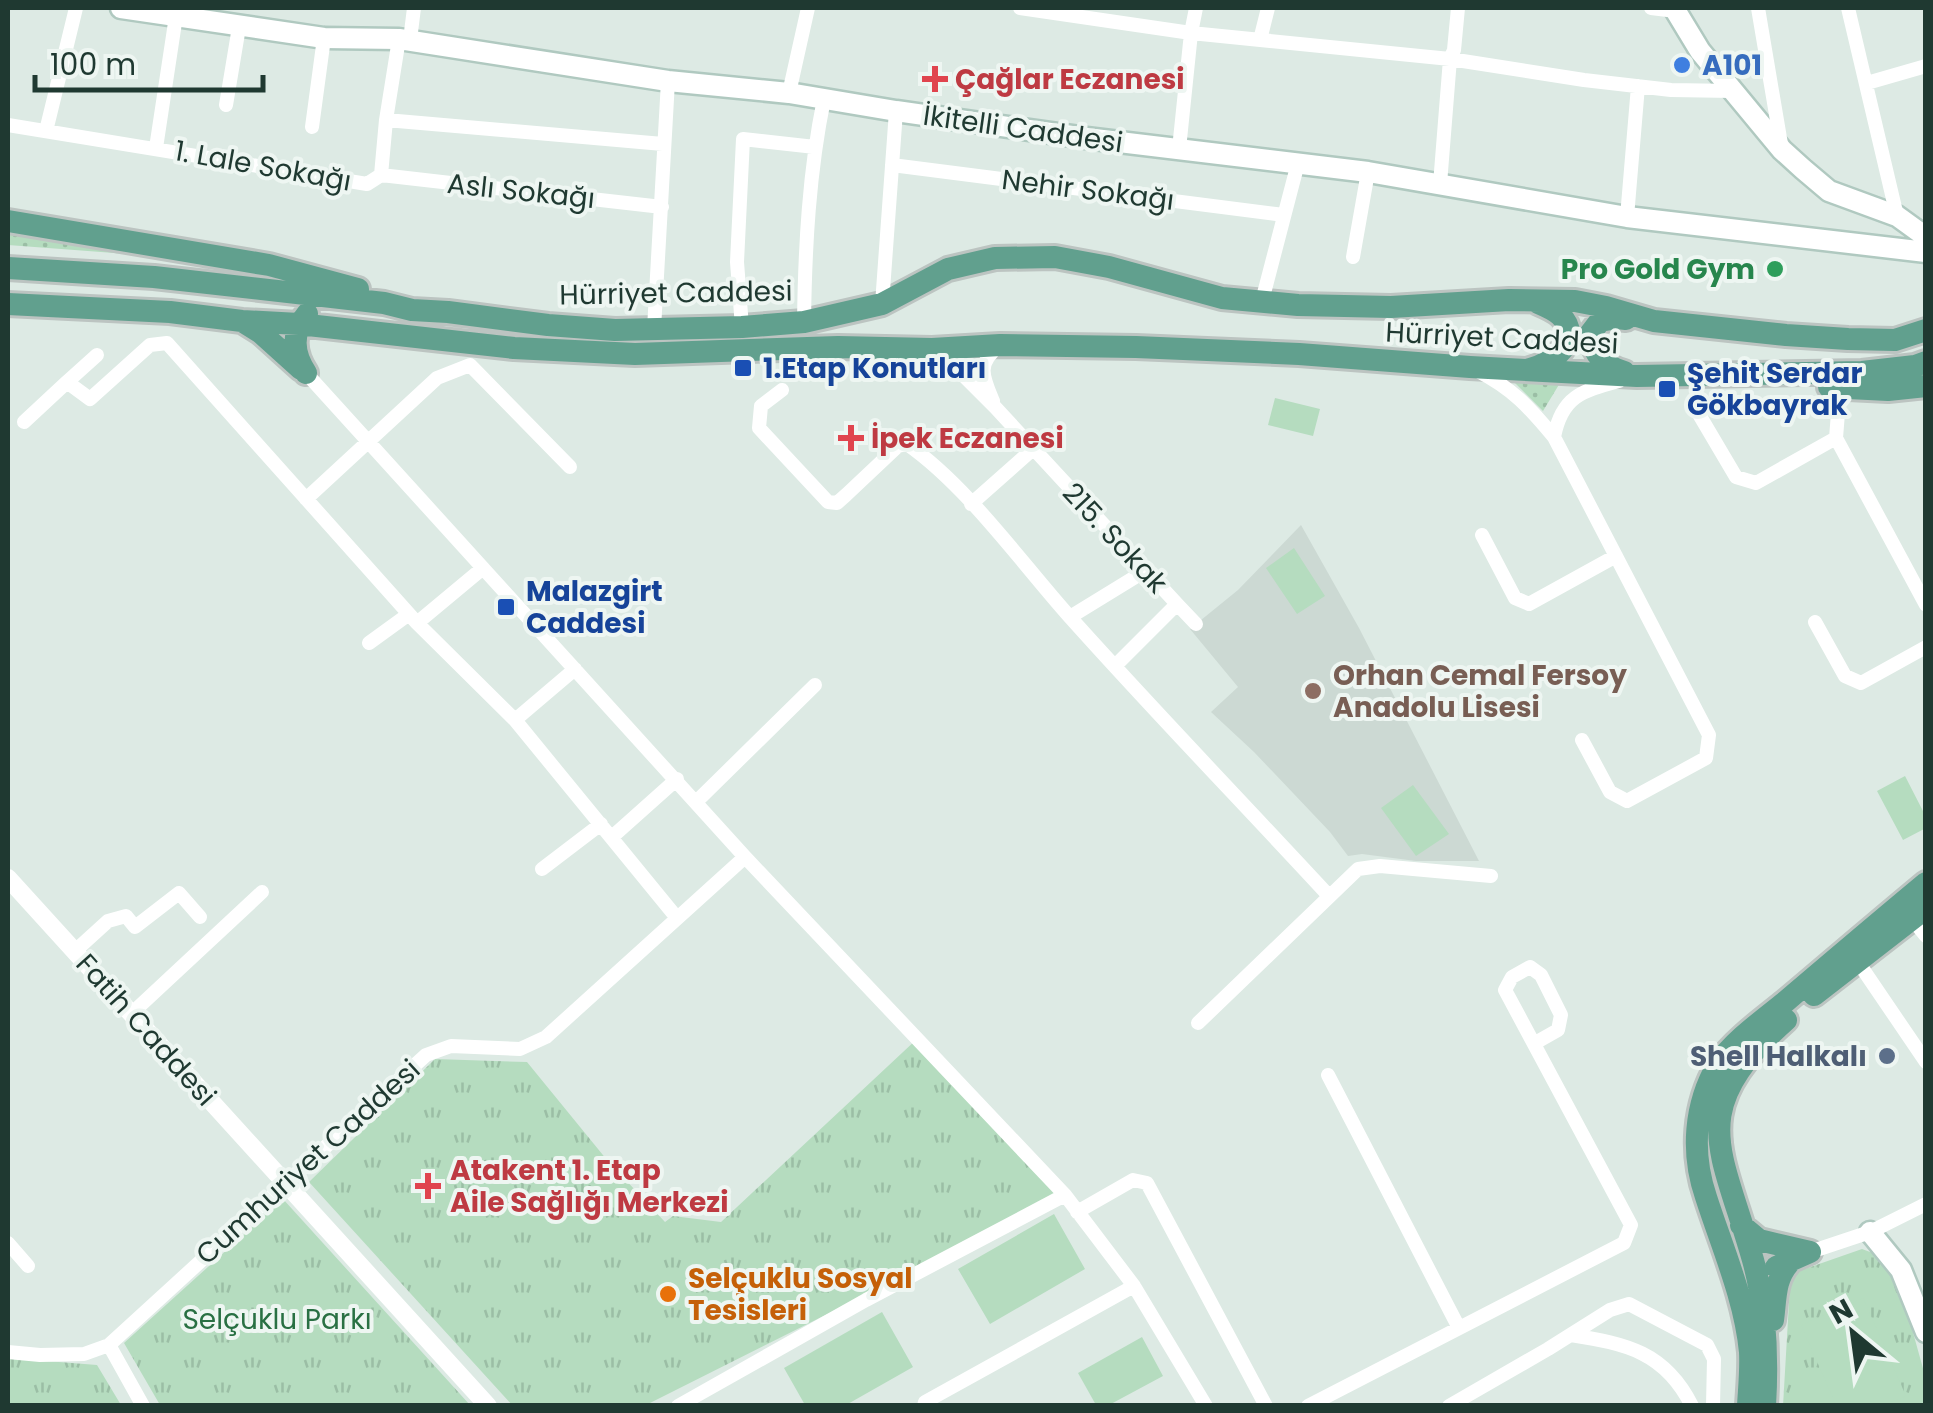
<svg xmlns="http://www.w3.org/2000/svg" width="1933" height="1413" font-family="Poppins,sans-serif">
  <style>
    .built { fill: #ccd9d3 }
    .grass { fill: url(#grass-dots) }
    .park { fill: url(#park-tufts) }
    .pitch { fill: #b5dcbf }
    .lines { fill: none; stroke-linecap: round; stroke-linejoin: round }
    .secondary-casing { stroke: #b0c9c0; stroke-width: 25 }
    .primary-casing { stroke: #bcc4c1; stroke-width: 28 }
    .minor { stroke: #fff; stroke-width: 14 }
    .tertiary { stroke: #fff; stroke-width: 18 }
    .secondary { stroke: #fff; stroke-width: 20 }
    .primary { stroke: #61a08e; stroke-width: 22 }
    .shop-dot { fill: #3f7fe0; stroke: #eef6f2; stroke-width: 4 }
    .health-dot { fill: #e0444e; stroke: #eef6f2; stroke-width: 4 }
    .leisure-dot { fill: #2e9e5b; stroke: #eef6f2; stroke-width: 4 }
    .transit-dot { fill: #1a4fb4; stroke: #eef6f2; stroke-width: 4 }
    .education-dot { fill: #8d6e63; stroke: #eef6f2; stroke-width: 4 }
    .service-dot { fill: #5c6f8a; stroke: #eef6f2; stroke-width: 4 }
    .food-dot { fill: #e8710a; stroke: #eef6f2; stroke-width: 4 }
    .labels { text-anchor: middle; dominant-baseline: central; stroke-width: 8; stroke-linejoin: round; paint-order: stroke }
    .shop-label { font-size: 28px; font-weight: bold; fill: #366cbe; stroke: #eef6f2; text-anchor: start }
    .health-label { font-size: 28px; font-weight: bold; fill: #be3a42; stroke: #eef6f2; text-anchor: start }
    .street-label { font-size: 28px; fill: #1f3931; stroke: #eef6f2 }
    .leisure-label { font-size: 28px; font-weight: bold; fill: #27864d; stroke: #eef6f2; text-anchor: end }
    .transit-label { font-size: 28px; font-weight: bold; fill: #164399; stroke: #eef6f2; text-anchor: start }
    .education-label { font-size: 28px; font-weight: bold; fill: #785e54; stroke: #eef6f2; text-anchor: start }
    .service-label { font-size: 28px; font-weight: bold; fill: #4e5e75; stroke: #eef6f2; text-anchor: end }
    .food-label { font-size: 28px; font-weight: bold; fill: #c56008; stroke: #eef6f2; text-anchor: start }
    .park-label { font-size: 28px; fill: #297043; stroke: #eef6f2 }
  </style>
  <defs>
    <pattern id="grass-dots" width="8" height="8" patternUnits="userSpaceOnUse" patternTransform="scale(2.5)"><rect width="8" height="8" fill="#b5dcbf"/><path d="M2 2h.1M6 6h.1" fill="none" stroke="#9bbea5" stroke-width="1.8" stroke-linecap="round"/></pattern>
    <pattern id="park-tufts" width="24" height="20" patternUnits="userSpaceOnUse" patternTransform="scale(2.5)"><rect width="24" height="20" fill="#b5dcbf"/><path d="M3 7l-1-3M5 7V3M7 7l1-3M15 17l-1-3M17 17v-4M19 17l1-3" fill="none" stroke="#9bbea5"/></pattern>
  </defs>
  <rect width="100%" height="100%" fill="#ddeae4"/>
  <path class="built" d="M1301,525L1359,628L1479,861H1416L1362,854L1348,856L1330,832L1254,752L1211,712L1238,687L1190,629L1238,590Z"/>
  <path class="grass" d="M8,230L154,256L8,245Z
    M1509,377L1563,378L1543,411Z"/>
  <path class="park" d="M918,1038L1065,1195L646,1405L513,1406L309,1182L435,1059L527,1062L607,1160L665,1222L673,1216L721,1222Z
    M283,1199L470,1405H160L124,1343Z
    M1862,1249L1881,1256L1897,1275L1924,1372L1925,1405L1783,1406L1790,1285L1799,1271Z
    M8,1358L97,1365L121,1405H8Z"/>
  <path class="pitch" d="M1275,398L1320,409L1313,436L1268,425Z
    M1294,548L1325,596L1297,614L1266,568Z
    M1905,776L1925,815L1926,828L1903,840L1877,791Z
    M1413,785L1449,834L1416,856L1381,808Z
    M1054,1214L1085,1269L990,1324L958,1269Z
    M1863,1298L1906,1396L1884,1405H1836L1801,1325Z
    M882,1312L913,1367L846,1405H805L784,1368Z
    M1142,1337L1163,1376L1109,1405H1096L1078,1373Z"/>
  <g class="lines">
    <defs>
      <path id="secondary" d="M121,8L324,38L399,39L668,81L789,93L896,111L1086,138L1368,172L1627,217L1926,252
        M1674,8L1700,51L1782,150L1803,169L1829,191L1897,216L1926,237
        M1870,1232L1901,1270L1926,1332"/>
      <path id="primary" d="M8,221L269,265L358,289
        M8,268L154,277L384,303L412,310L448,312L548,325L615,330L742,327L804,322L882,304L948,269L995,258L1055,257L1109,267L1222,298L1298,305L1391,307L1509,300L1575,301L1606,307L1654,321L1786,335L1848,339L1895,340L1926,330
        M8,304L170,312L242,321L299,324L514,348L635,354L838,347L932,349L1000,345L1136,347L1299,354L1470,367L1637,376L1862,372L1915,366L1926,362
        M245,323L261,333L301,369
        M1530,369C1552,364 1585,339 1560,315C1554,310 1545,306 1538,303
        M1624,372C1605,367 1593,354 1590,334L1600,321L1617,318L1626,319
        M306,373C293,353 291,333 307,314
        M1829,387L1888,390L1926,386
        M1814,995L1926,908
        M1741,1225L1759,1240L1810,1252
        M1776,1267L1810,1252
        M1773,1320C1776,1299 1774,1280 1789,1263
        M1748,1406C1749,1388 1751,1370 1750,1352C1745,1299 1722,1247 1706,1197C1691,1153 1694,1105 1718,1064C1732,1042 1764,1019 1785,1002C1832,962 1879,922 1926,883
        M1765,1406C1768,1357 1766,1307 1753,1260C1721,1147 1684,1111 1786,1020"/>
    </defs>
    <use href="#secondary" class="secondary-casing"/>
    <use href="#primary" class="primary-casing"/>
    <path class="minor" d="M1020,8L1191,33L1450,59L1584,80L1671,90L1733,91
      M1651,8L1676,11
      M1758,8L1782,150
      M1848,8L1897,216
      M410,40L414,8
      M1260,40L1268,8
      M1867,83L1926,66
      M789,93L808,8
      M226,105L239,27
      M386,120L663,144
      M8,125L367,184L381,175L386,120L399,39
      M312,127L324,38
      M46,131L76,8
      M156,148L176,16
      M1179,149L1191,33L1196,8
      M892,165L1284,215
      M381,175L662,207
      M1440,184L1450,59L1454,50L1458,8
      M1627,217L1638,86
      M1353,257L1368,172
      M1262,301L1298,163
      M882,304L896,111
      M804,322C805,247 809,172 824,99
      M742,327L737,262L743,139L815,147
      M654,329L668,81
      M933,349L943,355L995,407L1177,604L1115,666
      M97,355L67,382L90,399L150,345L167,343L417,623L515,720L677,918
      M1478,371C1513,389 1529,407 1554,437L1709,735L1706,758L1627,801L1610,792L1582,740
      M306,373L745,857L1065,1195L1134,1286L1206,1406
      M782,390L761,406L759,428L828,502L837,503L846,495L898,446L907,444C967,486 1020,561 1069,616C1154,711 1243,803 1329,896
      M993,401C983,377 976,364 999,346
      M1696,402L1700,416L1736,477L1756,483L1836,438L1840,388
      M24,422L67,382
      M1554,437C1562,396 1582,391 1619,381
      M1836,438L1926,605
      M306,499L437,378L470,365L570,467
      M971,504L1033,449
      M1482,535L1515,598L1529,604L1616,556
      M1177,604L1196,624
      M1070,617L1145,571
      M1815,622L1845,676L1861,683L1926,647
      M417,623L483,568
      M369,643L409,614
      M515,720L575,669
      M696,802L815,685
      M612,837L677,779
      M542,869L601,824
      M1913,920L1926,936
      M75,951L108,921L126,916L135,927L179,893L200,917
      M1858,962L1926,1062
      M131,1014L262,892
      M1198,1023L1358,869L1380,866L1491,876
      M1328,1075L1459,1328
      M1077,1212L1133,1180L1147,1183L1266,1406
      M8,1243L28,1266
      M1810,1252L1870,1232L1926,1204
      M1571,1335C1627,1344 1665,1352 1692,1406
      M109,1345L143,1406
      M8,1352L40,1355L84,1354L109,1345L426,1055L451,1046L520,1049L546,1037L745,857
      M678,1406L866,1300L1065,1195
      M924,1406L925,1402L1134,1286
      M1308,1406L1624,1243L1631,1225L1505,990L1512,977L1530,967L1541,975L1561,1015L1558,1030L1535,1043
      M1449,1406L1548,1349L1610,1310L1629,1304L1707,1345L1714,1359L1713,1406"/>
    <path class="tertiary" d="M8,878L488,1406"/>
    <use href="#secondary" class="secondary"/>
    <use href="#primary" class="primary"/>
  </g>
  <circle class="shop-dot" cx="1682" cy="65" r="10"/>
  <g class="health-dot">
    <path d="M930 64h10v10h10v10h-10v10h-10v-10h-10v-10h10z"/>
    <path d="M846 423h10v10h10v10h-10v10h-10v-10h-10v-10h10z"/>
    <path d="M423 1171h10v10h10v10h-10v10h-10v-10h-10v-10h10z"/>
  </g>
  <circle class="leisure-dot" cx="1775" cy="269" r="10"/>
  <g class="transit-dot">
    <rect x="733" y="358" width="20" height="20" rx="5"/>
    <rect x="1657" y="379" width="20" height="20" rx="5"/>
    <rect x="496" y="597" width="20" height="20" rx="5"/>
  </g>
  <circle class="education-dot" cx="1313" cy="691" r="10"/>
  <circle class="service-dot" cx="1887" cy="1056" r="10"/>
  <circle class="food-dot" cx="668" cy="1294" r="10"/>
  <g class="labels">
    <g class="shop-label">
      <text x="1702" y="65">A101</text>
    </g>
    <g class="health-label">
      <text x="955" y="79">Çağlar Eczanesi</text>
      <text x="871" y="438">İpek Eczanesi</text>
      <text x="450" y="1170">Atakent 1. Etap<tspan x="450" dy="32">Aile Sağlığı Merkezi</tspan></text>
    </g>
    <g class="street-label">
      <text transform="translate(1023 129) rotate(8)">İkitelli Caddesi</text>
      <text transform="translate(263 166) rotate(10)">1. Lale Sokağı</text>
      <text transform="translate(1088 190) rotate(7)">Nehir Sokağı</text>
      <text transform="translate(521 191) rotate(6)">Aslı Sokağı</text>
      <text transform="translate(676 293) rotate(-1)">Hürriyet Caddesi</text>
      <text transform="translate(1502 338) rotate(3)">Hürriyet Caddesi</text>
      <text transform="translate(1115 538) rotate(47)">215. Sokak</text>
      <text transform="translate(146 1030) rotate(48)">Fatih Caddesi</text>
      <text transform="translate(308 1162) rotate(-42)">Cumhuriyet Caddesi</text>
    </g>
    <g class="leisure-label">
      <text x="1755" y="269">Pro Gold Gym</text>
    </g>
    <g class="transit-label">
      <text x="763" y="368">1.Etap Konutları</text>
      <text x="1687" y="373">Şehit Serdar<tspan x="1687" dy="32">Gökbayrak</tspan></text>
      <text x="526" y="591">Malazgirt<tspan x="526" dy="32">Caddesi</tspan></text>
    </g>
    <g class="education-label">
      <text x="1333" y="675">Orhan Cemal Fersoy<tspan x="1333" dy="32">Anadolu Lisesi</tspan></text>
    </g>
    <g class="service-label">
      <text x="1867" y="1056">Shell Halkalı</text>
    </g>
    <g class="food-label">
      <text x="688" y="1278">Selçuklu Sosyal<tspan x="688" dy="32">Tesisleri</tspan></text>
    </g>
    <g class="park-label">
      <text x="277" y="1319">Selçuklu Parkı</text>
    </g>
  </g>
  <rect width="1933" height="1413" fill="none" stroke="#1f3931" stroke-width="20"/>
  <g transform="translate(1853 1333) rotate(331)" stroke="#eef6f2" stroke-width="8" paint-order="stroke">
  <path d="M0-8L18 38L0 25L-18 38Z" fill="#1f3931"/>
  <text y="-15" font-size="28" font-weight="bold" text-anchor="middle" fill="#1f3931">N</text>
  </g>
  <path d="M35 75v15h228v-15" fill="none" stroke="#1f3931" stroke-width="5"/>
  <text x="50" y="75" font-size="30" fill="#1f3931" stroke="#eef6f2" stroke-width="8" paint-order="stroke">100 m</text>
</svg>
